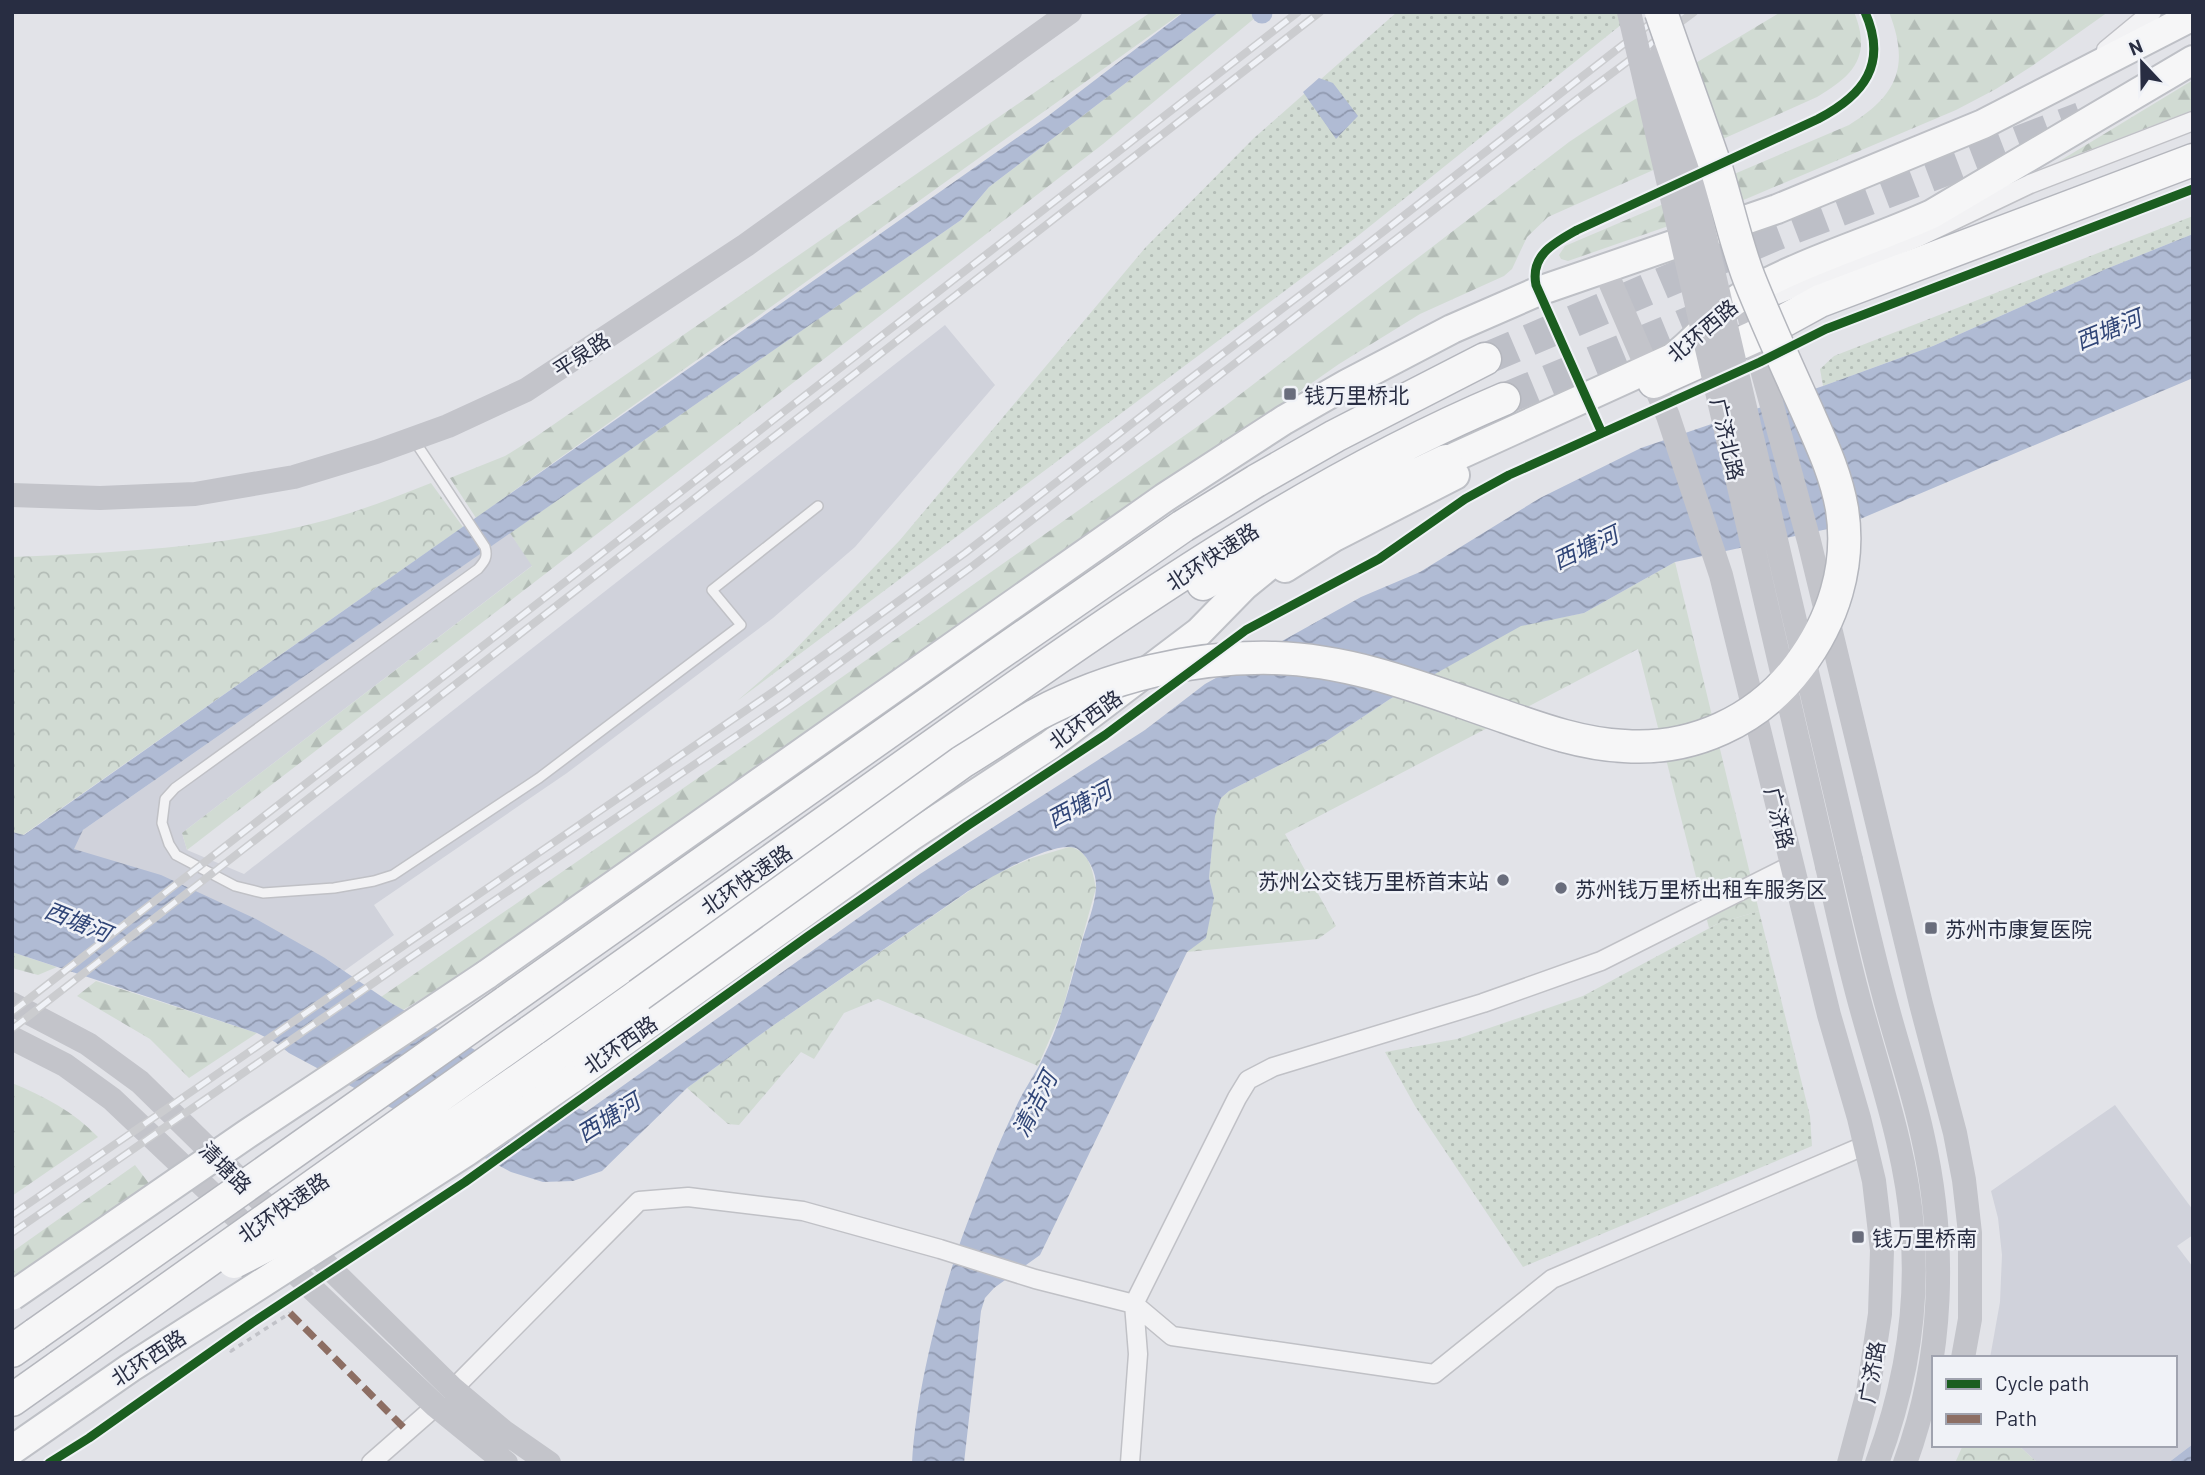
<svg xmlns="http://www.w3.org/2000/svg" width="2205" height="1475" font-family="Barlow,'Noto Sans SC',sans-serif">
  <style>
    .built { fill: #d0d2db }
    .grass { fill: url(#grass-dots) }
    .forest { fill: url(#forest-firs) }
    .park { fill: url(#park-crowns) }
    .water { fill: url(#water-waves) }
    .lines { fill: none; stroke-linecap: round; stroke-linejoin: round }
    .canal { stroke: #b0bbd4; stroke-width: 21 }
    .highway-tunnel { stroke: #bdbfc7; stroke-width: 32; stroke-dasharray: 32 16; stroke-linecap: butt }
    .lane-casing { stroke: #c0c1c6; stroke-width: 12 }
    .street-casing { stroke: #c0c1c6; stroke-width: 21 }
    .primary-casing { stroke: #bec0c6; stroke-width: 32 }
    .highway-casing { stroke: #b4b6bd; stroke-width: 35 }
    .path { stroke: #c1c2c8; stroke-width: 3.5; stroke-dasharray: 5 5; stroke-linecap: butt }
    .lane { stroke: #f2f2f4; stroke-width: 9 }
    .street { stroke: #f2f2f4; stroke-width: 18 }
    .secondary { stroke: #c3c4ca; stroke-width: 24 }
    .primary { stroke: #f6f6f7; stroke-width: 28 }
    .highway { stroke: #f6f6f7; stroke-width: 32 }
    .rail-casing { stroke: #cbcccf; stroke-width: 8 }
    .rail { stroke: #f0f2f7; stroke-width: 5; stroke-dasharray: 16; stroke-linecap: butt }
    .primary-bridge-casing { stroke: #bec0c6; stroke-width: 32; stroke-linecap: butt }
    .highway-bridge-casing { stroke: #b4b6bd; stroke-width: 35; stroke-linecap: butt }
    .secondary-bridge { stroke: #c3c4ca; stroke-width: 24 }
    .primary-bridge { stroke: #f6f6f7; stroke-width: 28 }
    .highway-bridge { stroke: #f6f6f7; stroke-width: 32 }
    .quiet { stroke: #8d6e63; stroke-width: 7; stroke-dasharray: 14 7; stroke-linecap: butt }
    .cycleway-casing { stroke: #f0f2f7; stroke-width: 13 }
    .cycleway { stroke: #1b5e20; stroke-width: 9 }
    .poi-dot { fill: #696d7c; stroke: #f0f2f7; stroke-width: 2.5 }
    .labels { text-anchor: middle; dominant-baseline: central; stroke-width: 5; stroke-linejoin: round; paint-order: stroke }
    .street-label { font-size: 21px; fill: #282d42; stroke: #f0f2f7 }
    .poi-label { font-size: 21px; fill: #282d42; stroke: #f0f2f7; text-anchor: start }
    .water-label { font-size: 23px; font-style: italic; fill: #304577; stroke: #f0f2f7 }
  </style>
  <defs>
    <pattern id="grass-dots" width="8" height="8" patternUnits="userSpaceOnUse" patternTransform="scale(1.75)"><rect width="8" height="8" fill="#d1dbd3"/><path d="M2 2h.1M6 6h.1" fill="none" stroke="#b3bcb6" stroke-width="1.8" stroke-linecap="round"/></pattern>
    <pattern id="forest-firs" width="22" height="20" patternUnits="userSpaceOnUse" patternTransform="scale(1.75)"><rect width="22" height="20" fill="#d1dbd3"/><path d="M5 1l3.5 6h-7zM16 11l3.5 6h-7z" fill="#b3bcb6"/></pattern>
    <pattern id="park-crowns" width="20" height="18" patternUnits="userSpaceOnUse" patternTransform="scale(1.75)"><rect width="20" height="18" fill="#d1dbd3"/><path d="M2 6a3 3 0 1 1 6 0M12 15a3 3 0 1 1 6 0" fill="none" stroke="#b3bcb6"/></pattern>
    <pattern id="water-waves" width="16" height="10" patternUnits="userSpaceOnUse" patternTransform="scale(1.75)"><rect width="16" height="10" fill="#b0bbd4"/><path d="M0 5q4-4 8 0t8 0" fill="none" stroke="#8f98ae"/></pattern>
  </defs>
  <rect width="100%" height="100%" fill="#e2e3e8"/>
  <path class="built" d="M945,325L995,385L855,547L773,618L567,773L374,905L394,935L344,971L325,958L73,849L83,830L510,533L533,565L182,833L187,850L244,874Z
    M2115,1105L2193,1210V1235L2177,1246L2193,1267V1444L2168,1463H2038L2018,1445H2175V1358H1990L2000,1302L2002,1255L1998,1218L1991,1191Z"/>
  <path class="grass" d="M1397,12H1637L1354,239L737,701L789,656L900,540L1145,248L1254,138Z
    M2193,216V234L2106,269L1933,346L1823,386L1820,369L1834,356Z
    M1759,911L1810,1116L1812,1146L1523,1267L1415,1106L1385,1052L1457,1039L1583,996L1719,923Z"/>
  <path class="forest" d="M1151,12H1183L476,518L450,478L505,456L534,438Z
    M1219,12H1253L1256,17L1103,144L187,850L182,833L532,566L510,533L961,220L989,187Z
    M1781,12H1854C1872,56 1854,75 1817,97L1548,217L1527,237L1512,269L1504,276L1420,314L1339,364L507,947L403,1010L381,997L750,742L1208,419L1569,142L1617,110Z
    M1889,12H2108L2032,66L1996,89L1956,110L1746,199L1568,261L1561,259L1559,255L1565,246L1849,125C1898,95 1910,66 1889,12Z
    M2193,80V110L2058,162Z
    M12,952L57,967L38,975L12,968Z
    M96,981L257,1033L189,1078L150,1039L77,996Z
    M12,1083C44,1096 74,1112 98,1137L12,1196Z
    M135,1165L151,1186L12,1283V1252Z"/>
  <path class="park" d="M431,483L463,527L23,835L12,832V557C114,553 216,548 315,523C355,513 393,498 431,483Z
    M1675,562L1759,911L1719,923L1709,928L1638,649L1285,834L1336,926L1318,939L1187,952L1196,943L1214,898L1209,878L1215,815L1221,798L1229,791L1325,742L1390,699L1508,632L1521,625L1584,613Z
    M1069,847C1089,849 1093,872 1096,888L1062,1011L1038,1066L878,999L844,1013L814,1059L801,1052L739,1125L728,1124L687,1088L771,1027L991,876L1032,858Z
    M1963,1445H2018L2038,1463H1955Z"/>
  <path class="water" d="M1184,12H1219L989,187L961,220L83,830L74,849L161,875L256,919L325,958L391,1003L586,1112L920,874L1145,730L1205,684L1361,597L1420,572L1540,498L1641,448L1823,386L1933,346L2106,269L2193,234V378L1846,525L1675,562L1584,613L1521,626L1390,699L1325,742L1229,791L1221,798L1215,816L1209,878L1214,898L1206,938L1187,952L1040,1255L994,1288L985,1298L981,1311L964,1463H912C916,1393 938,1306 961,1240C977,1197 996,1148 1016,1107C1024,1089 1036,1073 1044,1056C1061,1021 1071,982 1081,945C1086,927 1095,906 1096,888C1097,875 1090,859 1079,850C1060,835 982,882 964,894L771,1027L687,1088L602,1171L573,1181L543,1182L511,1172L289,1053L275,1042L257,1033L12,952V832L24,835L1048,116Z
    M1319,78L1333,83L1358,116L1336,139L1303,92Z
    M2193,1444V1463H2168Z"/>
  <g class="lines">
    <path class="canal" d="M1262,12V13"/>
    <path class="highway-tunnel" d="M1485,359L1775,235L2081,118
      M1504,399L1727,307"/>
    <defs>
      <path id="lane" d="M414,440L485,547C488,557 485,561 478,569L175,788L165,799L162,823L169,844L176,855L235,886L263,893L334,888L374,881L393,875L539,778L741,625L712,590L818,506"/>
      <path id="street" d="M2106,50L2152,12
        M1752,305L1919,237L2030,184L2193,121
        M453,1389L639,1201L688,1197L803,1211L940,1249L1035,1279L1134,1304L1172,1336L1434,1374L1552,1279L1866,1145
        M371,1463L436,1406
        M1130,1463L1138,1354L1134,1304L1237,1098L1248,1080L1273,1067L1483,1003L1601,961L1792,865"/>
      <path id="primary" d="M1427,472L1446,461L1672,358C1698,340 1716,311 1744,295C1803,261 1870,242 1932,214L2193,60
        M1285,568L1334,537L1455,475
        M486,975L1164,498L1284,420L1347,384L1452,329L1539,291L1777,209L1983,124L2193,16
        M570,1080L910,837L1050,745L1199,632L1244,586L1271,564L1298,547
        M12,1450L84,1400"/>
      <path id="highway" d="M1654,382L1754,337L1820,301L2193,160
        M1203,584L1316,523L1446,461
        M506,1002L990,660L1183,526L1256,481L1335,436L1485,359
        M530,1032C673,930 816,829 959,727C1132,605 1308,482 1504,399
        M552,1057L639,995
        M12,1351L36,1334
        M12,1400L60,1366"/>
    </defs>
    <use href="#lane" class="lane-casing"/>
    <use href="#street" class="street-casing"/>
    <use href="#primary" class="primary-casing"/>
    <use href="#highway" class="highway-casing"/>
    <path class="path" d="M225,1342L231,1351L290,1313"/>
    <use href="#lane" class="lane"/>
    <use href="#street" class="street"/>
    <path class="secondary" d="M1605,270L1668,416L1721,575L1829,1015L1859,1118L1874,1181L1882,1250L1880,1314L1868,1392L1849,1463
      M1743,288L1760,362L1809,541L1921,1004L1955,1133L1964,1180L1970,1233V1319L1963,1358
      M12,495L100,498L195,494L294,477L376,452L448,426L526,390L746,245L1070,12
      M1851,860C1863,910 1874,960 1888,1010C1899,1051 1913,1091 1922,1133C1947,1242 1944,1357 1905,1463
      M1827,866C1839,918 1850,970 1865,1021C1884,1089 1907,1157 1912,1228C1919,1308 1905,1388 1877,1463
      M12,1004L88,1044L140,1082L453,1389L503,1431L549,1463
      M12,1038L65,1065L112,1099L436,1406L506,1463"/>
    <use href="#primary" class="primary"/>
    <use href="#highway" class="highway"/>
    <defs>
      <path id="rail" d="M12,1012L1298,12
        M12,1029L1320,12
        M12,1215L777,689L965,553L1179,387L1361,249L1665,12
        M12,1233L411,957L785,703L974,565L1576,100L1694,12"/>
    </defs>
    <use href="#rail" class="rail-casing"/>
    <use href="#rail" class="rail"/>
    <defs>
      <path id="primary-bridge" d="M12,1296L247,1134L486,975
        M84,1400L130,1368L466,1152L570,1080"/>
      <path id="highway-bridge" d="M639,995L962,762C987,747 1011,730 1036,715C1109,676 1192,656 1275,658C1353,660 1427,690 1500,715C1540,729 1581,744 1624,746C1692,751 1758,721 1799,666C1833,621 1851,566 1842,509C1836,474 1821,443 1807,411C1787,367 1767,323 1749,278C1736,244 1728,207 1717,171C1699,118 1679,65 1661,12
        M234,1262L325,1215L552,1057
        M36,1334L506,1002
        M60,1366L530,1032"/>
    </defs>
    <use href="#primary-bridge" class="primary-bridge-casing"/>
    <use href="#highway-bridge" class="highway-bridge-casing"/>
    <path class="secondary-bridge" d="M1629,12L1827,866
      M1662,53L1851,860"/>
    <use href="#primary-bridge" class="primary-bridge"/>
    <use href="#highway-bridge" class="highway-bridge"/>
    <path class="quiet" d="M290,1313L407,1431"/>
    <defs>
      <path id="cycleway" d="M1602,433L1536,285C1530,255 1554,243 1577,230L1818,119C1864,95 1888,64 1865,12
        M49,1463L89,1438L252,1323L465,1182L807,937L967,826L1105,735L1246,630L1379,559L1465,499L1509,475L1760,362L1826,329L2193,189"/>
    </defs>
    <use href="#cycleway" class="cycleway-casing"/>
    <use href="#cycleway" class="cycleway"/>
  </g>
  <g class="poi-dot">
    <rect x="1283" y="387" width="14" height="14" rx="3.5"/>
    <circle cx="1503" cy="880" r="7"/>
    <circle cx="1561" cy="888" r="7"/>
    <rect x="1924" y="921" width="14" height="14" rx="3.5"/>
    <rect x="1851" y="1230" width="14" height="14" rx="3.5"/>
  </g>
  <g class="labels">
    <g class="street-label">
      <text transform="translate(1702 330) rotate(-40)">北环西路</text>
      <text transform="translate(581 354) rotate(-33)">平泉路</text>
      <text transform="translate(1728 439) rotate(77)">广济北路</text>
      <text transform="translate(1212 556) rotate(-33)">北环快速路</text>
      <text transform="translate(1085 719) rotate(-36)">北环西路</text>
      <text transform="translate(1780 818) rotate(76)">广济路</text>
      <text transform="translate(746 879) rotate(-35)">北环快速路</text>
      <text transform="translate(620 1044) rotate(-35)">北环西路</text>
      <text transform="translate(226 1167) rotate(45)">清塘路</text>
      <text transform="translate(283 1207) rotate(-35)">北环快速路</text>
      <text transform="translate(148 1357) rotate(-33)">北环西路</text>
      <text transform="translate(1871 1372) rotate(-80)">广济路</text>
    </g>
    <g class="poi-label">
      <text x="1304" y="394">钱万里桥北</text>
      <text x="1489" y="880" text-anchor="end">苏州公交钱万里桥首末站</text>
      <text x="1575" y="888">苏州钱万里桥出租车服务区</text>
      <text x="1945" y="928">苏州市康复医院</text>
      <text x="1872" y="1237">钱万里桥南</text>
    </g>
    <g class="water-label">
      <text transform="translate(2108 329) rotate(-22)">西塘河</text>
      <text transform="translate(1585 547) rotate(-25)">西塘河</text>
      <text transform="translate(1079 804) rotate(-28)">西塘河</text>
      <text transform="translate(78 921) rotate(22)">西塘河</text>
      <text transform="translate(1034 1104) rotate(-63)">清洁河</text>
      <text transform="translate(608 1117) rotate(-32)">西塘河</text>
    </g>
  </g>
  <rect width="2205" height="1475" fill="none" stroke="#282d42" stroke-width="28"/>
  <rect x="1932" y="1356" width="245" height="91" fill="#f0f2f7" stroke="#a0a3af" stroke-width="2"/>
  <rect x="1946" y="1379" width="35" height="10" fill="#1b5e20" stroke="#a0a3af" stroke-width="2"/>
  <text x="1995" y="1391" font-size="21" fill="#282d42">Cycle path</text>
  <rect x="1946" y="1414" width="35" height="10" fill="#8d6e63" stroke="#a0a3af" stroke-width="2"/>
  <text x="1995" y="1426" font-size="21" fill="#282d42">Path</text>
  <g transform="translate(2142 63) rotate(338)" stroke="#f0f2f7" stroke-width="5" paint-order="stroke">
  <path d="M0-5L12 26L0 18L-12 26Z" fill="#282d42"/>
  <text y="-10" font-size="19" font-weight="bold" text-anchor="middle" fill="#282d42">N</text>
  </g>
</svg>
